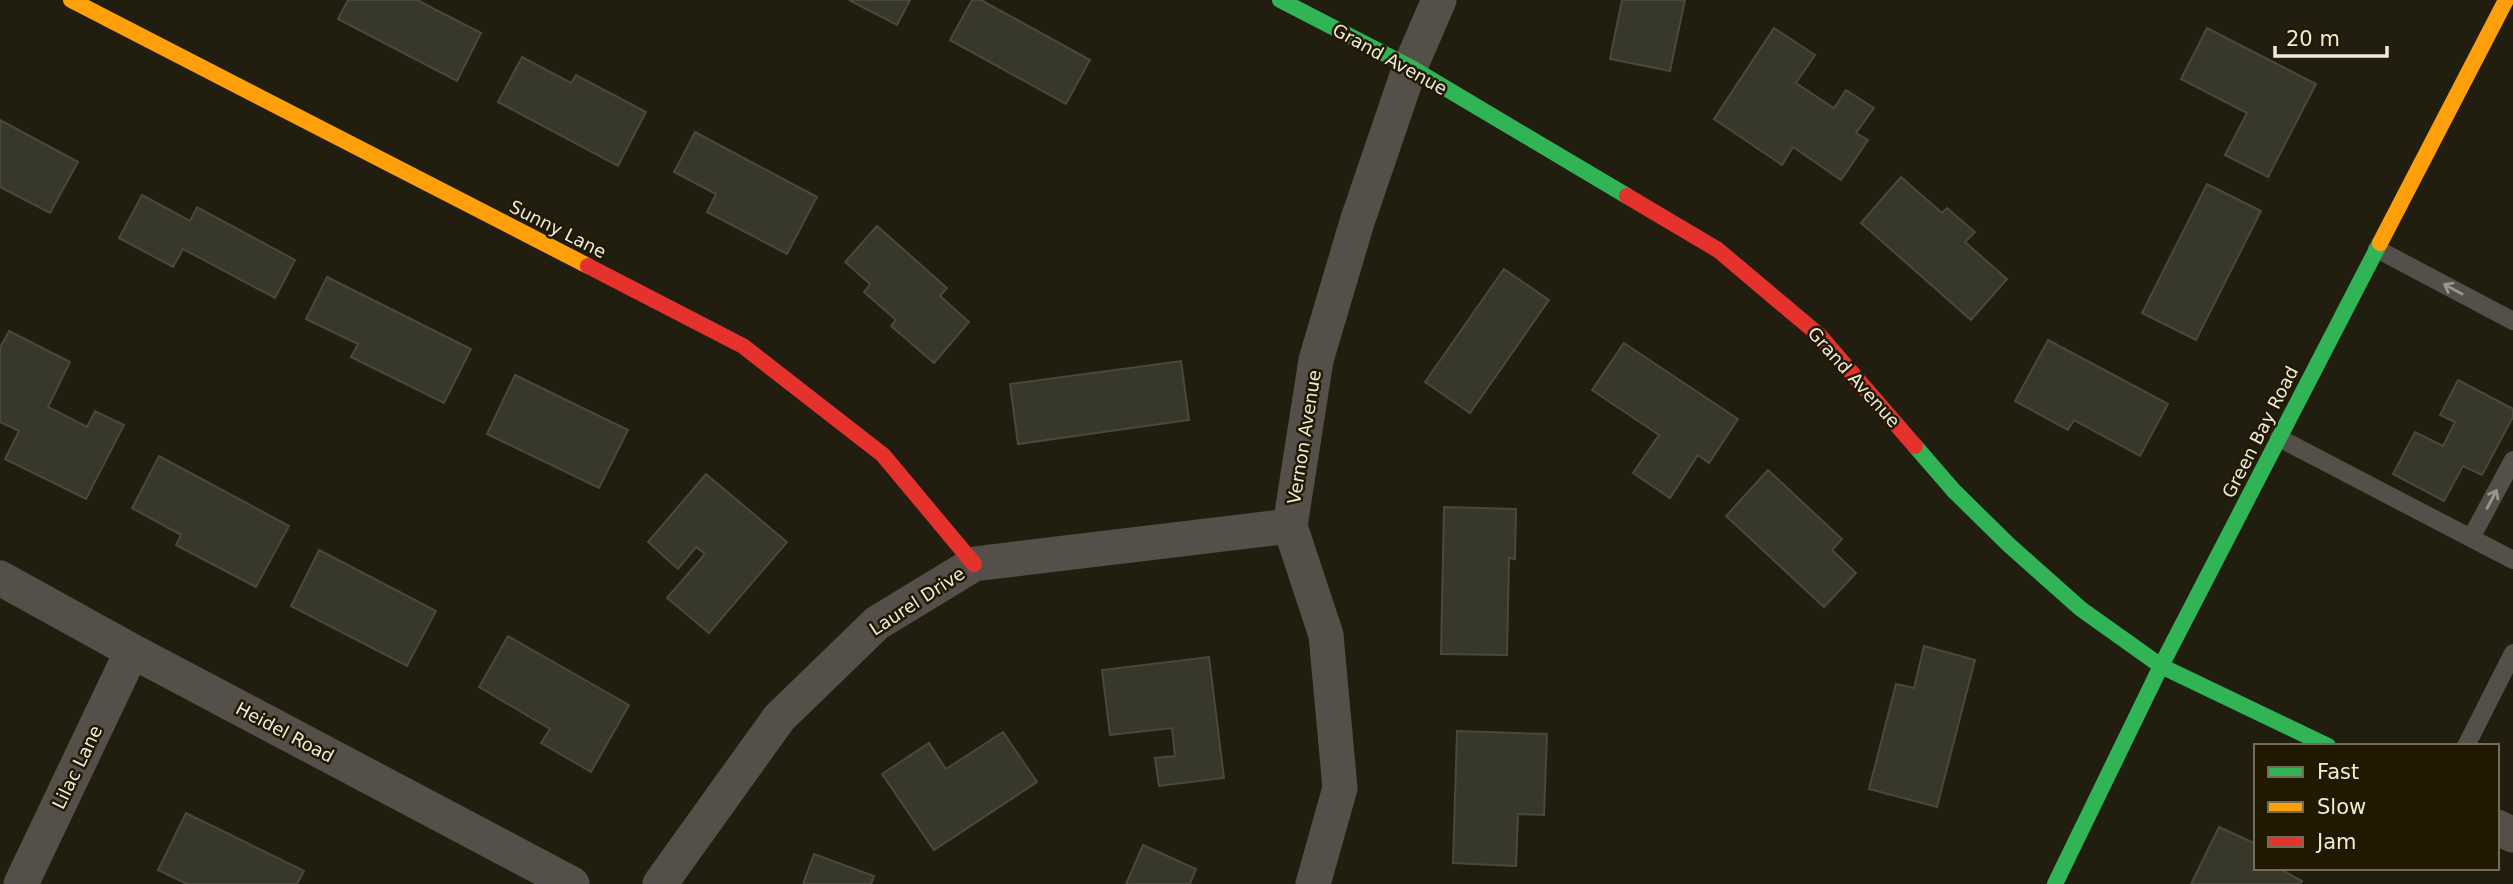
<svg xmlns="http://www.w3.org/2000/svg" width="2513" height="884" font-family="'DejaVu Sans',sans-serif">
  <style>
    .building { fill: #38382a; stroke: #49483c; stroke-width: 2 }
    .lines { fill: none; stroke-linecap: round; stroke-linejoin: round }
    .lane { stroke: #545049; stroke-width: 18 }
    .street { stroke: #545049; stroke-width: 35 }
    .fast { stroke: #30b455; stroke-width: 16 }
    .slow { stroke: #ff9f0a; stroke-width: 16 }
    .jam { stroke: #e5322d; stroke-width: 16 }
    .oneway { stroke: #9a958a }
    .labels { text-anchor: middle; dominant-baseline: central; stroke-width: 5; stroke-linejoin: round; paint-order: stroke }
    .street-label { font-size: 18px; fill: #efeada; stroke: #201900 }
  </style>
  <rect width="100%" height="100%" fill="#221e0f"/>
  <path class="building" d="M348,0H417L481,33L457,81L338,19Z
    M849,0H910L897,25Z
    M972,0H981L1090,60L1066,104L950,40Z
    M1622,0H1685L1670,71L1610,59Z
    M1774,28L1815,55L1796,83L1834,108L1846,90L1874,108L1856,133L1868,140L1841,180L1793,147L1782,165L1714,119Z
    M2207,28L2316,84L2268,177L2225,155L2247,113L2181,79Z
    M522,57L571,83L576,75L646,112L618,166L498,102Z
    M0,120L78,162L50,213L0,187Z
    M695,132L817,197L787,254L707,212L716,194L674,172Z
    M1901,177L1942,213L1947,208L1975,232L1965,242L2007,279L1971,320L1861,223Z
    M2207,184L2261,211L2196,340L2142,313Z
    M142,195L190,221L197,207L295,260L275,298L183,249L173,267L119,238Z
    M877,226L947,288L940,296L969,322L934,363L891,326L896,320L864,292L870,284L845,262Z
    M1504,269L1549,300L1470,413L1425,382Z
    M327,277L471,349L444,403L351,357L358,344L306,319Z
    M9,331L70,362L48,407L87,427L95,411L124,425L86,499L5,459L19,431L0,422V348Z
    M2048,340L2168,404L2140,456L2074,420L2068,430L2015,401Z
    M1624,343L1738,419L1709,463L1698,455L1670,498L1633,473L1659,435L1592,390Z
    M1181,361L1189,420L1018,444L1010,384Z
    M515,375L628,430L599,488L487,434Z
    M2458,380L2513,409V417L2482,475L2463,466L2444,501L2393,474L2415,432L2443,446L2455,422L2440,415Z
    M159,456L289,526L256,587L176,545L181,535L132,508Z
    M1768,470L1842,539L1832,550L1856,573L1824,607L1726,516Z
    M706,474L787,542L709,633L667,598L705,554L696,547L678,569L648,542Z
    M1444,507L1516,509L1515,559L1509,558L1507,655L1441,654Z
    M319,550L436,611L407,666L291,606Z
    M508,636L629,705L591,772L541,743L550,729L479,687Z
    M1924,646L1975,660L1937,807L1869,789L1896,684L1914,688Z
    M1209,657L1224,778L1159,786L1155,758L1175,756L1172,728L1110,735L1102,670Z
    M1457,731L1547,734L1544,815L1518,814L1516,866L1453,863Z
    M1003,732L1037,782L934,850L882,774L929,743L946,769Z
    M186,813L304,871L297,884H187L158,870Z
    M2219,827L2256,844V868H2278L2302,881L2300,884H2191Z
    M1143,845L1196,869L1190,884H1126Z
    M814,854L874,876L871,884H803Z"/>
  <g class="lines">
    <path class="lane" d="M2377,249L2513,321
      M2279,438L2513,560
      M2471,538L2513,460
      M2466,746L2513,653"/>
    <path class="street" d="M0,578L132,651L572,884
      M2497,827L2513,835
      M21,884L132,651
      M660,884L779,718L877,623L974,564L1290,526
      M1313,884L1340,788L1326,635L1290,526L1316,360L1357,222L1410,67L1439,0"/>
    <path class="fast" d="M1280,0L1410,67L1627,196
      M1915,446L1954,491L2009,545L2081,609L2161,666L2328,746
      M2055,884L2161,666L2380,243"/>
    <path class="slow" d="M71,0L588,266
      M2380,243L2506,0"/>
    <path class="jam" d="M1627,196L1718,250L1819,335L1915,446
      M588,266L743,346L883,455L974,564"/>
  </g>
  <defs><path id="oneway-shaft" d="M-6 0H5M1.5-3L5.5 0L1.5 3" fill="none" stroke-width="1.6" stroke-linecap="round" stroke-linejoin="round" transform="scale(1.75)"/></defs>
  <g class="oneway">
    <use href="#oneway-shaft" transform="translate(2453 289) rotate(-152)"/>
    <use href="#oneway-shaft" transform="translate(2492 499) rotate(-62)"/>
  </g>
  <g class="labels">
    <g class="street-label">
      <text transform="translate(1390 59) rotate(29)">Grand Avenue</text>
      <text transform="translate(558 229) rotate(27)">Sunny Lane</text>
      <text transform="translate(1854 377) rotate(48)">Grand Avenue</text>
      <text transform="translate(2260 432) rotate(-63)">Green Bay Road</text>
      <text transform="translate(1304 437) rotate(-81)">Vernon Avenue</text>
      <text transform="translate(917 601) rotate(-33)">Laurel Drive</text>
      <text transform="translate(285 732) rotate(28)">Heidel Road</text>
      <text transform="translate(77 767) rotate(-64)">Lilac Lane</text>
    </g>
  </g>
  <rect x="2254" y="744" width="245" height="126" fill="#201900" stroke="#736d57" stroke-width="2"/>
  <rect x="2268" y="767" width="35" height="10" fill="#30b455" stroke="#736d57" stroke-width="2"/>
  <text x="2317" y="779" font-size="21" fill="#efeada">Fast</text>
  <rect x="2268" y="802" width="35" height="10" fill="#ff9f0a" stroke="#736d57" stroke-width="2"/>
  <text x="2317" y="814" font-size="21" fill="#efeada">Slow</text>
  <rect x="2268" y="837" width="35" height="10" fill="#e5322d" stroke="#736d57" stroke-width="2"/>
  <text x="2317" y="849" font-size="21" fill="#efeada">Jam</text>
  <path d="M2275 46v10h112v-10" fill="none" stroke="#efeada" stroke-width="3.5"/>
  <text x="2286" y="46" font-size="21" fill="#efeada" stroke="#201900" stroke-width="5" paint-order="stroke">20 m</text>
</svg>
